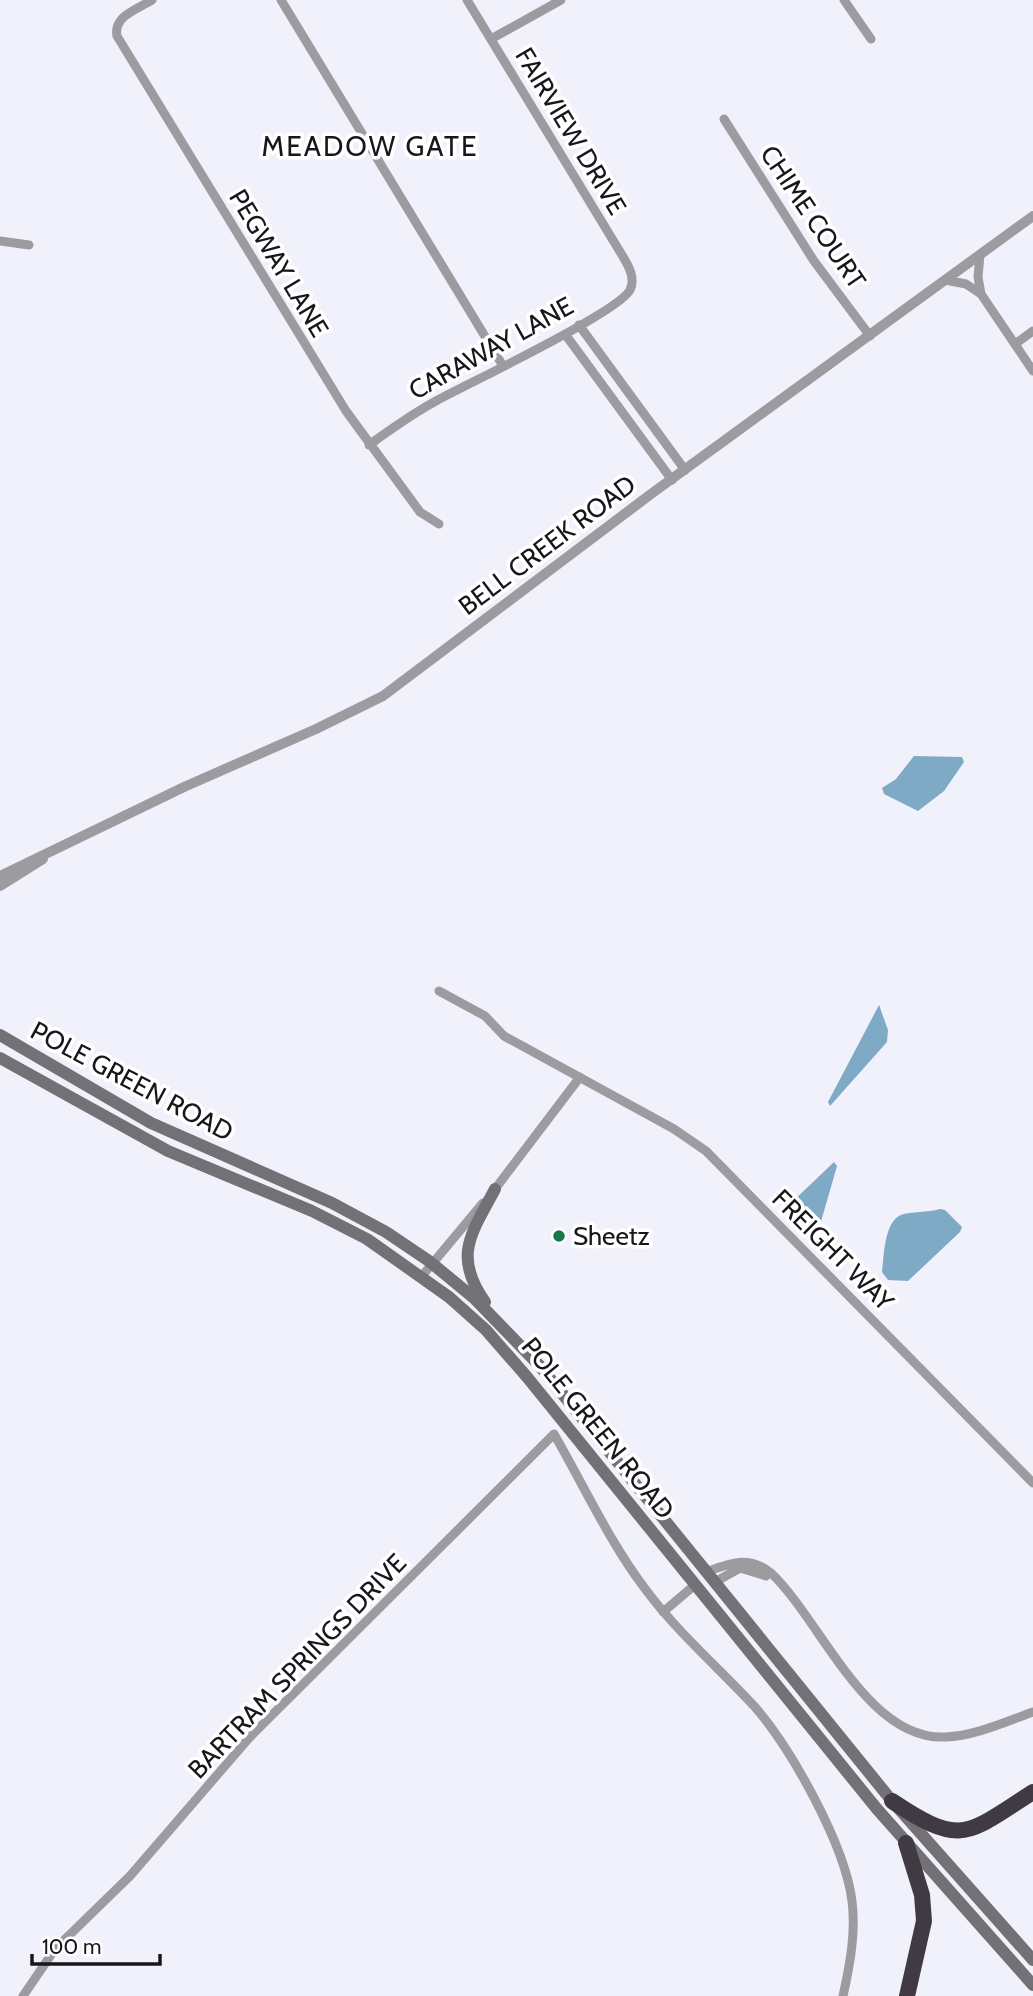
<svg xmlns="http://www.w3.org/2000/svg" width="1033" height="1996" font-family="Cabin,sans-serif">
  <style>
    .water { fill: #7eaac5 }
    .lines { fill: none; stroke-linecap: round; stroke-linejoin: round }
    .minor { stroke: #9d9b9f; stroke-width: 9 }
    .tertiary { stroke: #9d9b9f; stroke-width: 10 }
    .secondary { stroke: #747176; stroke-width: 12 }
    .motorway { stroke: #403b43; stroke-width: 16 }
    .poi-dot { fill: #19774d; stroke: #fff; stroke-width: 2.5 }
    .labels { text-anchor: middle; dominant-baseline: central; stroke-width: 7; stroke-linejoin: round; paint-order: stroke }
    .street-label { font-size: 26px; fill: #17171b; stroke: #fff }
    .poi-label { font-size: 26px; fill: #17171b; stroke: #fff; text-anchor: start }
    .neighbourhood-label { font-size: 28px; letter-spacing: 2px; fill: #17171b; stroke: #fff }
  </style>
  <rect width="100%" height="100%" fill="#f1f1fc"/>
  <path class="water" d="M914,756L962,757L964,762L944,791L918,811L884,794L882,788L896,779Z
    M879,1005L888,1030L887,1042L830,1106L828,1102Z
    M834,1162L837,1166L820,1225L814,1231L790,1204Z
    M940,1209L945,1210L962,1227L960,1232L908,1281L888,1280L882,1272C884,1256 884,1222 901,1215C910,1211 928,1213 940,1209Z"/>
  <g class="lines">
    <path class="minor" d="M152,0C138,9 113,16 117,36L346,411L420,512L439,524
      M281,0L503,366
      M844,0L871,39
      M491,39L561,0
      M724,119L814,261L870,336
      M0,241L29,245
      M980,255L978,277L981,294L1033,371
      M945,280L966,284L981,294
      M579,325L685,470
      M565,334L672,480
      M1015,344L1033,331
      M369,445C391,429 412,414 436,401C467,384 619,312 630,290C636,278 628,265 622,255L467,0
      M439,991L485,1016L504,1036L674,1129L706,1151L1033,1483
      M492,1193L580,1077
      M422,1276L483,1203
      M706,1572C731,1563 748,1555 771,1573C821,1620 866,1740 945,1737C975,1736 1005,1722 1033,1712
      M715,1582L740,1568L766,1576
      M663,1612L696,1584
      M23,1996L55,1949L130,1876L249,1738L554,1434C584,1486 610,1543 646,1590C678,1633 719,1668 755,1707C792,1750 845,1845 852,1901C856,1933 850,1964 843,1996"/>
    <path class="tertiary" d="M0,876L184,787L316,729L383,696L651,494L1033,216
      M0,886L43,859"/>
    <path class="secondary" d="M0,1035L151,1123L332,1203L386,1232L429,1261L474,1298L539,1365L892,1801L1033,1960
      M0,1058L168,1151L312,1211L367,1239L449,1297L486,1330L527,1377L877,1809L1033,1985
      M485,1302C452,1255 472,1233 495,1189"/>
    <path class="motorway" d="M892,1801C962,1848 967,1834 1033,1792
      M906,1843L922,1895L924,1921L907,1996"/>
  </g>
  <circle class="poi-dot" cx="559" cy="1236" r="7"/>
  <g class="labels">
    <g class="street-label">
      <text transform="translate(571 131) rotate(59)">FAIRVIEW DRIVE</text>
      <text transform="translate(813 217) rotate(56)">CHIME COURT</text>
      <text transform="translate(279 263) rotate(59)">PEGWAY LANE</text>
      <text transform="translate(491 348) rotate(-29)">CARAWAY LANE</text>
      <text transform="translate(547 545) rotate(-37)">BELL CREEK ROAD</text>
      <text transform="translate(132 1081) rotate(28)">POLE GREEN ROAD</text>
      <text transform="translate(833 1250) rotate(45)">FREIGHT WAY</text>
      <text transform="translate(598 1428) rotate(51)">POLE GREEN ROAD</text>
      <text transform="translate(297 1666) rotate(-46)">BARTRAM SPRINGS DRIVE</text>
    </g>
    <g class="poi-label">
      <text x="573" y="1236">Sheetz</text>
    </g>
    <g class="neighbourhood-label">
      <text x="370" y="146">MEADOW GATE</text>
    </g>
  </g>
  <path d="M32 1954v10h128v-10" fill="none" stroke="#17171b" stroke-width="3.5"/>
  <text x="42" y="1954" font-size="21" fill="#17171b" stroke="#ffffff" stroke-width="5" paint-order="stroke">100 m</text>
</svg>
